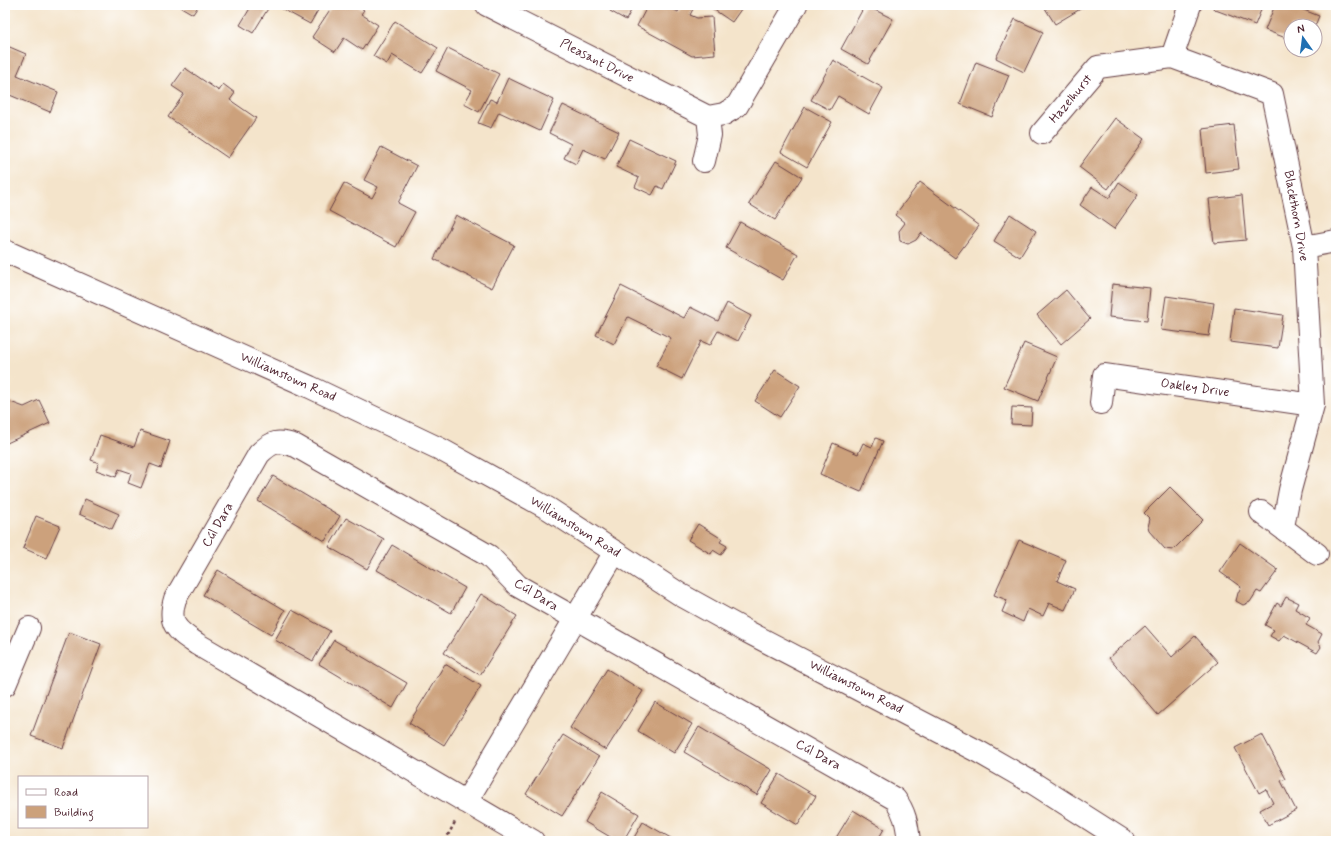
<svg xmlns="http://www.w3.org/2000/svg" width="1341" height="846" font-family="Mynerve,sans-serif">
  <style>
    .building { fill: #cca17b }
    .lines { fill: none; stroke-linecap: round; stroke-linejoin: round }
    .minor-casing { stroke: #643d43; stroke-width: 24 }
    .tertiary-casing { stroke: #643d43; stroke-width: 24 }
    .path { stroke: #643d43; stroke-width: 2.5; stroke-dasharray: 3 3; stroke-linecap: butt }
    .minor { stroke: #fff; stroke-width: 22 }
    .tertiary { stroke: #fff; stroke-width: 22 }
    .labels { text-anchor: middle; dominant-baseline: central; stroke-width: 3.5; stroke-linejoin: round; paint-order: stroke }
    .street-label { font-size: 13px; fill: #4a1f2b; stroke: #fff }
  </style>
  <rect width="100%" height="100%" fill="#fff"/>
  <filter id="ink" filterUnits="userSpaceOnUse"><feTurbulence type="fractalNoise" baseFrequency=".025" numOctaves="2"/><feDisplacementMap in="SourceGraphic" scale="8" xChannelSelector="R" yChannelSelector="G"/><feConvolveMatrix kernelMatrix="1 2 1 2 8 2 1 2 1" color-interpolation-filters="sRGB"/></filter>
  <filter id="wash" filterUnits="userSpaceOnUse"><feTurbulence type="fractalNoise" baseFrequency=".012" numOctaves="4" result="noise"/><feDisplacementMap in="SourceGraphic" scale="16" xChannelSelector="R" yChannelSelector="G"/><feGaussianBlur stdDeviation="0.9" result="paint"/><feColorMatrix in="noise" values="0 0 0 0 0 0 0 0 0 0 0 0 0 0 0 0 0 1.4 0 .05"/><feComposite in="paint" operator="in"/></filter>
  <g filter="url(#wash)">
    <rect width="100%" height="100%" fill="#f4e4cb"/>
    <g id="blocks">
      <path class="building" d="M182,5H199L193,14L181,7Z
        M252,5H265L269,7L253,33L240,25Z
        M275,5H321L310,24Z
        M333,5H356L364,10L361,14L378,25L362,50L344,38L335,52L312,37Z
        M613,5H634L626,20L610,11Z
        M648,5H665L678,12L682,5H695L690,15L697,18L712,17L715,54L692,56L637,26Z
        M711,5H744L732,22L710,7Z
        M865,5L893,19L868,64L841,49Z
        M1043,5H1087L1055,24Z
        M1215,5H1263L1255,25L1213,9Z
        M1275,5H1291L1319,16L1315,26H1291V40L1265,30Z
        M1015,19L1043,32L1024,72L996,58Z
        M395,21L438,48L422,73L392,55L387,64L373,56Z
        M5,45L26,54L17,75L58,92L50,112L5,93Z
        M448,48L499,74L479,112L464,104L472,90L436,71Z
        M833,60L883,88L869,114L838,96L830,110L811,100Z
        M976,62L1009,75L992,117L960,104Z
        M185,68L219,91L223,84L235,93L230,100L256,118L228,158L168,117L184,94L172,86Z
        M508,78L554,100L540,131L499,112L491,128L478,123L490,99L497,102Z
        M563,105L619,132L605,159L583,149L576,164L564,158L571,144L549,133Z
        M805,107L832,122L807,167L781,152Z
        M1115,118L1144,139L1108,189L1079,167Z
        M1234,125L1239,169L1206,173L1202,129Z
        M629,139L676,161L663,189L657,186L652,195L635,187L639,178L616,167Z
        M381,147L417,166L398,203L415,212L396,247L329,211L344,183L372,198L378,187L364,180Z
        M776,161L802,177L775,220L749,204Z
        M920,182L979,226L955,258L921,233L916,240L908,244L900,241L899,231L905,223L895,215Z
        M1119,182L1138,195L1114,229L1080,205L1092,187L1109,198Z
        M1242,195L1246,240L1214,243L1209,199Z
        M1010,214L1036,231L1020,257L994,241Z
        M456,215L514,245L492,288L434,259Z
        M740,222L798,254L783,280L726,248Z
        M1112,284L1150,288L1147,321L1109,317Z
        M621,286L684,318L690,307L718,321L727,303L751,316L738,341L718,331L710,345L701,341L682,379L656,366L671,338L628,317L614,344L596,335Z
        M1066,290L1090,319L1061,344L1037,315Z
        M1166,296L1214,303L1209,336L1161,330Z
        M1234,308L1283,315L1278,348L1230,342Z
        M1024,343L1057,357L1038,401L1004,387Z
        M775,370L800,386L780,417L755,401Z
        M5,400L24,407L39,400L50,423L7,443L5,448Z
        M1012,407L1032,408L1031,425L1011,424Z
        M140,431L170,441L161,468L150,464L141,488L128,483L131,473L119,469L116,477L96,470L99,463L91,460L100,435L134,447Z
        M876,438L883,441L861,492L820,474L833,443L858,454L863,443L872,447Z
        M273,476L340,516L325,541L258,501Z
        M1170,487L1203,520L1173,550L1165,549L1149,531L1148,527L1150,519L1144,513Z
        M85,499L119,514L112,529L79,514Z
        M36,516L60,526L46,558L23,548Z
        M346,518L384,539L367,569L329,547Z
        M698,524L722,539L720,542L727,546L721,555L713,550L711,554L688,540Z
        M1019,540L1066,560L1057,581L1075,589L1065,610L1049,603L1043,616L1028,609L1023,622L1002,612L1007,600L994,595Z
        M1240,543L1278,570L1261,593L1257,591L1250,602L1243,605L1236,601L1238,593L1241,587L1220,572Z
        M392,545L465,588L451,613L377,570Z
        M218,570L285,610L271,635L203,595Z
        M481,594L517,616L480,675L444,653Z
        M1286,597L1298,603L1295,609L1310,618L1306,625L1322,634L1318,642L1321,647L1317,653L1284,635L1279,641L1270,636L1274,630L1265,625L1277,603L1281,606Z
        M292,610L330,631L313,661L275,640Z
        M1145,626L1172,657L1195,636L1218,662L1158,715L1109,658Z
        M69,632L101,644L63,748L31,736Z
        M334,640L407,683L393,708L319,664Z
        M445,664L481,686L444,745L409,723Z
        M607,669L643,691L606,750L570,728Z
        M655,702L692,724L674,753L638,731Z
        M699,727L772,770L757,795L684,752Z
        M1262,734L1286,779L1281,781L1296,810L1268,825L1260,810L1273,803L1266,789L1259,793L1235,748Z
        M563,735L599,757L562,816L526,794Z
        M779,774L816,796L798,825L761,803Z
        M602,792L639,814L623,841H617L585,822Z
        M853,810L884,829L877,841H834Z
        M643,822L662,833L676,841H632Z"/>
    </g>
  </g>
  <g filter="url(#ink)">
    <use href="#blocks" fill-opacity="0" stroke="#643d43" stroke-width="1"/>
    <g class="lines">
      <defs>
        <path id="minor" d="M487,5L708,117
          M1172,57L1190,5
          M1042,133L1098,67L1172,57L1272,94L1304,247L1313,405L1290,490L1283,527
          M704,161L710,135L708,117L724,114L737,106L796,5
          M1304,247L1336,241
          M1101,403L1104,375L1313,405
          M1261,512L1317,554
          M5,685L29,628
          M466,802L615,552
          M533,841L197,644C178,631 167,625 175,599L259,454C272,441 278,440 296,446L489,556L518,586L895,799C905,812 907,824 909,841"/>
        <path id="tertiary" d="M5,251L310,387L440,449L549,509L681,595L748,632L979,752L1033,783L1124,841"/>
      </defs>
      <use href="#minor" class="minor-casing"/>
      <use href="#tertiary" class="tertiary-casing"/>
      <path class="path" d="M445,841L455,822"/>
      <use href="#minor" class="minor"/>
      <use href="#tertiary" class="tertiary"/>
    </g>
  </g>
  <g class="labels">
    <g class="street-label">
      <text transform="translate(597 61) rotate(27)">Pleasant Drive</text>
      <text transform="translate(1071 99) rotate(-50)">Hazelhurst</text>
      <text transform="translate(1296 216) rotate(80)">Blackthorn Drive</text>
      <text transform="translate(288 377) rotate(24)">Williamstown Road</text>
      <text transform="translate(1195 388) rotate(8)">Oakley Drive</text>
      <text transform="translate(218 525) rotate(-60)">Cúl Dara</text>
      <text transform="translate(575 527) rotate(32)">Williamstown Road</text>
      <text transform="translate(536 595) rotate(32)">Cúl Dara</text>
      <text transform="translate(856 687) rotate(27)">Williamstown Road</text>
      <text transform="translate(818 755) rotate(29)">Cúl Dara</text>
    </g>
  </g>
  <rect width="1341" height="846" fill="none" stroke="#fff" stroke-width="20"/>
  <rect x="18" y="776" width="130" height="52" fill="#ffffff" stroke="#b7a5aa"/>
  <rect x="26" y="789" width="20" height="6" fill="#ffffff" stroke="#b7a5aa"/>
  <text x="54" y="796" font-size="12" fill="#4a1f2b">Road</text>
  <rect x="26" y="806" width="20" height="12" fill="#cca17b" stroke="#b7a5aa"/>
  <text x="54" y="816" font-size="12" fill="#4a1f2b">Building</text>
  <g transform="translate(1303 38) rotate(346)"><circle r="19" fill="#ffffff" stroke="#b7a5aa"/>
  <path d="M0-3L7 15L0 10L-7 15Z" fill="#1f6fb2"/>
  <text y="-6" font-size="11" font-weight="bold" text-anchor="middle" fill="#4a1f2b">N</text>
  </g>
</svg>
